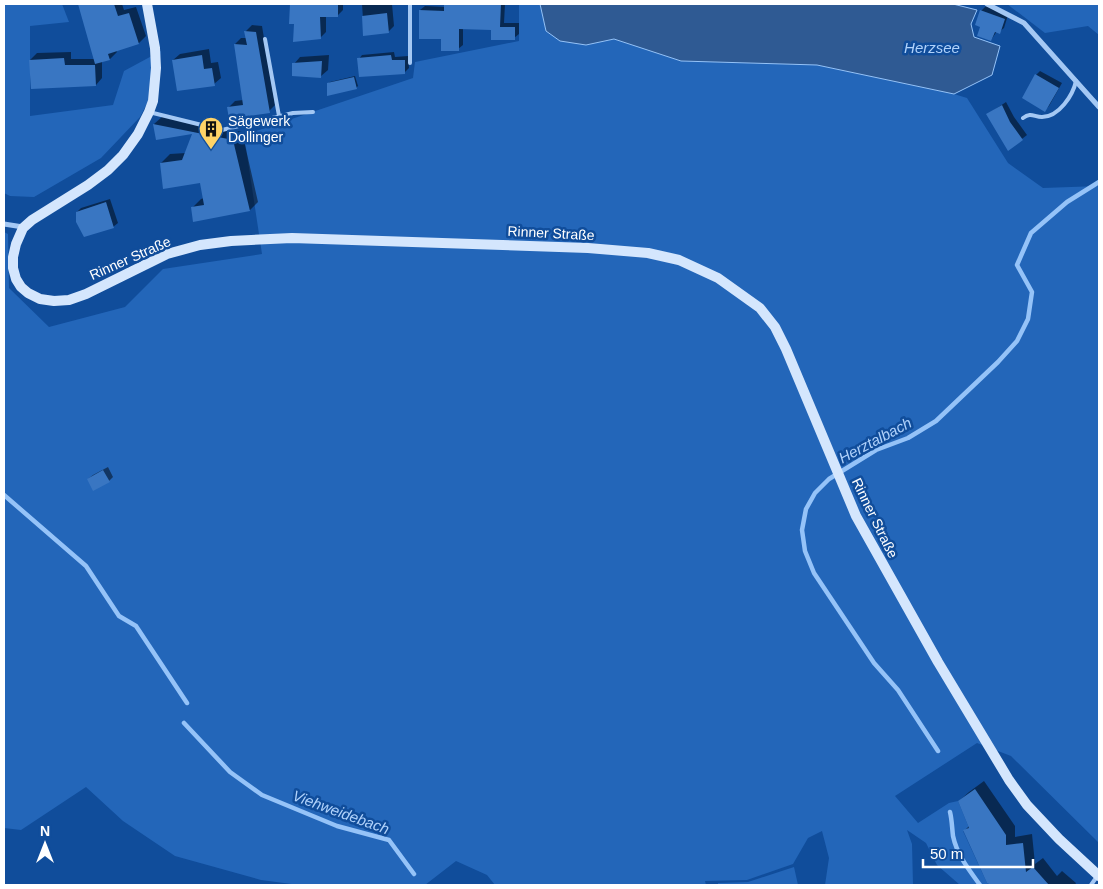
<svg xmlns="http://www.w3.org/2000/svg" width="1103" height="889" font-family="Helvetica,sans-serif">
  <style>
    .green { fill: #2366b9 }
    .water { fill: #2f5a93; stroke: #95c3f8 }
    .shadow { fill: #0007 }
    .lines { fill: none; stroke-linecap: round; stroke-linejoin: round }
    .stream { stroke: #95c3f8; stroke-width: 4.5 }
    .building { fill: #3976c2 }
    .service { stroke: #a4c8f4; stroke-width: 4 }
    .minor { stroke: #a4c8f4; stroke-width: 5 }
    .secondary { stroke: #d4e6fd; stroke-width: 10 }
    .labels { text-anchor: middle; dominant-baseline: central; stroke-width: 5; stroke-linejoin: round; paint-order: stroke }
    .poi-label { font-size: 14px; fill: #fff; stroke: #104d9b; text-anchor: start }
    .street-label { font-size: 14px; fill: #fff; stroke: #104d9b }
    .water-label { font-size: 15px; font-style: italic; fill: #b0d2fb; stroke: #104d9b }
  </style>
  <rect width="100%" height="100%" fill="#104d9b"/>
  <path class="green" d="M4,4H62L69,22L30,26V116L113,105L124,71L161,51L158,82L140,117L101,158L34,197L10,196L4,193Z
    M519,4H540L546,31L586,45L614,39L681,61L817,65L954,94L967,98L1008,163L1043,188L1099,186V843L1011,756L977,743L895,796L918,823L949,803L958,801L969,828L963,831L987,883L991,885H960L937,865L926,843L907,830L912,844L913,885H825L829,858L822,831L808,838L793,864L747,880L705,881L706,885H495L487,875L456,861L425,885H299L261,880L175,856L123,821L86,787L21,830L4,828V232L8,234L9,288L49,327L125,307L163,269L262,254L244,135L413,78L415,62L519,41Z
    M1007,4H1099V35L1088,26L1045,33Z
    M794,867L798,885H718V883L748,882Z"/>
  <path class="water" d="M540,4H953L977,10L971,24L974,37L1000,46L992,75L954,94L817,65L681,61L614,39L586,45L560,41L546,31Z"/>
  <path class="shadow" d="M79,4H122L124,10L136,7L146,36L139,43L116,50L117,52L110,59L102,61V78L96,85L30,60L37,53L71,52V59H95Z
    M290,4H359L343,5V10L337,16H326V32L320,38L296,23L291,22Z
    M362,4H392L394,26L388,32L364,34Z
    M445,4H505L504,23H519V34L514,38L493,29L463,28V45L458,49L420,10L425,6L445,7Z
    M986,6L1008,15L1004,28L999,32L997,31L991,40L982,26L981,11Z
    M252,25L262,26L275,105L269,111L228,108L235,101L243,100L235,44L241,38H247L245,32Z
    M209,49L211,63L218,62L221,78L214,84L173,60L180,54Z
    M394,52L395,57L408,56L409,68L405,72L359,59L362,55Z
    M329,55L328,70L321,76L294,64L300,57Z
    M1040,71L1062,83L1049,106L1045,110L1036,75Z
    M355,76L358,86L356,88L328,84L330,82Z
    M1006,102L1014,117L1027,135L1009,149L988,114Z
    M163,116L242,132L258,202L250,210L192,208L201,199L204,198L201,182L161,163L170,154L186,153L194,132L157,139L154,124Z
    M110,199L118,223L113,227L77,212L81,208Z
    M108,467L113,477L109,481L88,479L93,475Z
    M984,781L1015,826V837L1032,834L1035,864L1043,858L1057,876L1062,871L1076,883L1075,885H993L988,882L964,831L969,826L959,801L969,792Z"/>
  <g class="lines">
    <path class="stream" d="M4,495L86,566L119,616L136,626L187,703
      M184,723L230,772L262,795L337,826L389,840L414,874
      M938,751L898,690L874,663L814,573L805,551L802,530L806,509L815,493L829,479L876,450L908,438L936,421L998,362L1017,341L1028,319L1032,292L1017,265L1031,233L1067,202L1099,182
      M950,812C952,820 952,828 953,836C957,855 969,870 980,885"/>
  </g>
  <path class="building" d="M78,4H114L118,16L129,13L139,44L108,54L110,60L95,64Z
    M290,4H338V17H320L321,39L293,42L294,24H289Z
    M444,4H501L500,27H515V40H491V30L459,29V51H441V39H419V10L444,11Z
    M980,10L1005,19L1000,34L995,32L991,41L977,36L980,27L975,25Z
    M387,13L389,33L363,36L362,16Z
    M244,31L256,32L270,113L229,119L227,107L243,105L234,44L247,45Z
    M202,55L204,69L212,68L215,86L177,91L172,60Z
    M391,55L392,60H405V74L359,77L357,58Z
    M64,58L65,65H95L96,86L31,89L29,60Z
    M322,61L321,78L292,76V63Z
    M1035,74L1059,88L1045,112L1022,98Z
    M354,77L357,89L327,96V83Z
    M1002,105L1010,122L1023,140L1008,151L986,114Z
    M153,124L233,140L250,211L193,222L191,207L204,205L200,183L163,189L160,163L182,160L192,134L156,140Z
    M106,202L114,228L84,237L76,222V212Z
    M103,470L110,482L93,491L87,479Z
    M975,789L1006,835V845L1023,843L1026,872L1033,867L1049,885H991L987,883L963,830L969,828L958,801Z"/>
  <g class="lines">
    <path class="service" d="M265,39L279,116
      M410,63V4
      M149,112L222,130L293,113L313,112
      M1023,118C1031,112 1034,117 1042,117C1059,117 1073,95 1076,81
      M1091,885L1098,875"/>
    <path class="minor" d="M987,4L1024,23L1099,107
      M4,224L23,227"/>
    <path class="secondary" d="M147,4L155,48L156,68L153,101L149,112L138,134L123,155L108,170L88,185L32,220L23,228L16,244L13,257V268L16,279L21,287L28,293L40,299L54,301L69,300L86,294L167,254L200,245L231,241L292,238L588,248L648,253L679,260L718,278L760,308L775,327L786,349L856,516L938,662L1009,780L1027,805L1059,839L1099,876"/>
  </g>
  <defs>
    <symbol id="building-pin" viewBox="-11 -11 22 30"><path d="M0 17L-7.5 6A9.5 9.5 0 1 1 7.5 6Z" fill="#ffd367" stroke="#104d9b"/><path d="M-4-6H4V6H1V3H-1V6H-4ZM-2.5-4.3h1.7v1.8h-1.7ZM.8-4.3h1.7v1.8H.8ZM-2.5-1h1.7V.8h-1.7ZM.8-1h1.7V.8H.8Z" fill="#111"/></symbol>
  </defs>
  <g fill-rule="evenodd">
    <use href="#building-pin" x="197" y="115" width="28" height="38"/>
  </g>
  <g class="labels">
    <g class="poi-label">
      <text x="228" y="121">Sägewerk<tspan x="228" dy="16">Dollinger</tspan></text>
    </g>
    <g class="street-label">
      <text transform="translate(551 233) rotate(3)">Rinner Straße</text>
      <text transform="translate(130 258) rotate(-24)">Rinner Straße</text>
      <text transform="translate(875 518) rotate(64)">Rinner Straße</text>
    </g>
    <g class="water-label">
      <text x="932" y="47">Herzsee</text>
      <text transform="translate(875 440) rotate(-28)">Herztalbach</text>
      <text transform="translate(341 812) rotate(20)">Viehweidebach</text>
    </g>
  </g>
  <rect width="1103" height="889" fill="none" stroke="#ffffff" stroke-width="10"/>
  <g transform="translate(45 844)" stroke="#104d9b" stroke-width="4" paint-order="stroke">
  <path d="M0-4L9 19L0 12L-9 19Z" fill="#ffffff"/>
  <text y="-8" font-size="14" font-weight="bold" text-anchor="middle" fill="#ffffff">N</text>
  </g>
  <path d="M923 859v8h110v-8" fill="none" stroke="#ffffff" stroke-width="2.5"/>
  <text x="930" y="859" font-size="15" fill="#ffffff" stroke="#104d9b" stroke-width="4" paint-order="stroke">50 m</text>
</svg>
